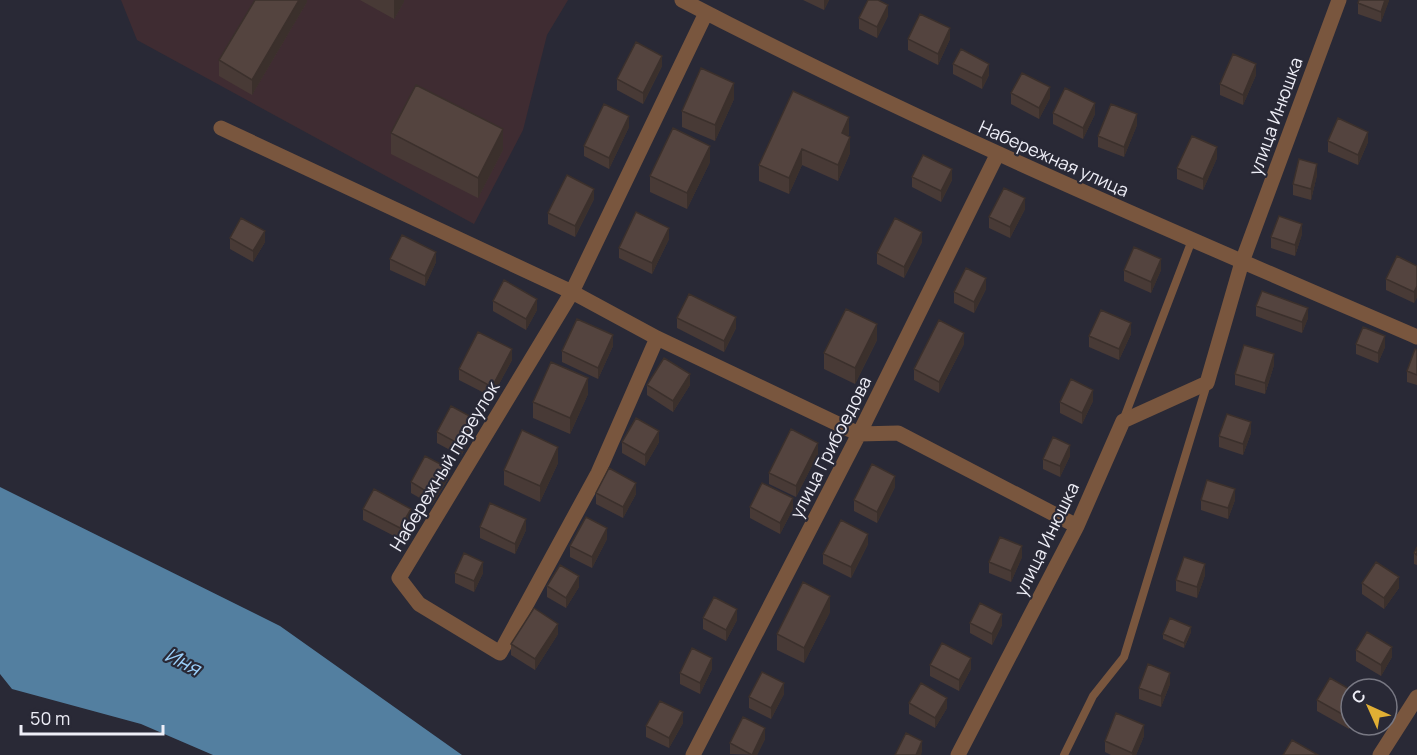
<svg xmlns="http://www.w3.org/2000/svg" width="1417" height="755" font-family="Manrope,sans-serif">
  <style>
    .industrial { fill: #3f2c32 }
    .water { fill: #537fa0 }
    .lines { fill: none; stroke-linecap: round; stroke-linejoin: round }
    .lane { stroke: #79563e; stroke-width: 8 }
    .street { stroke: #79563e; stroke-width: 15 }
    .wall { fill: #483a36 }
    .shaded-wall { fill: #3b302c }
    .building { fill: #54443f; stroke: #3b302c; stroke-width: 1.5 }
    .labels { text-anchor: middle; dominant-baseline: central; stroke-width: 4.5; stroke-linejoin: round; paint-order: stroke }
    .street-label { font-size: 18px; fill: #eeeef7; stroke: #292936 }
    .water-label { font-size: 20px; font-style: italic; fill: #9cd1fb; stroke: #292936 }
  </style>
  <rect width="100%" height="100%" fill="#292936"/>
  <path class="industrial" d="M121,0H568L547,35L523,130L474,224L137,40Z"/>
  <path class="water" d="M0,487L280,626L462,755H213L141,724L12,689L0,674Z"/>
  <g class="lines">
    <path class="lane" d="M1124,418L1192,240
      M1064,755L1093,696L1124,657L1207,384"/>
    <path class="street" d="M682,0C921,125 1169,230 1417,337
      M221,128L572,292L657,338L859,434L898,433L1077,526
      M657,338L598,473L500,653L419,604L399,578L572,292L706,13
      M693,755L859,434L997,155
      M958,755L1077,526L1123,421L1207,383L1242,262L1339,0
      M1380,755L1417,697"/>
  </g>
  <path class="wall" d="M307,0V2L252,95L219,76V60Z
    M360,0H404V2L394,19Z
    M803,0H829L824,10Z
    M1389,0L1381,22L1358,14V3Z
    M888,16L877,38L859,29V18Z
    M908,39H950L938,65L908,50Z
    M953,64L989,75L982,89L953,74Z
    M662,66L643,104L617,90V79Z
    M1256,75L1243,105L1220,95V84Z
    M1011,93L1050,98L1039,119L1011,104Z
    M734,99L715,141L682,127V111Z
    M1053,113L1095,114L1083,139L1053,124Z
    M1137,125L1124,157L1098,147V136Z
    M629,127L609,169L584,156V146Z
    M391,133L503,150L478,198L391,154Z
    M849,133L848,136L850,153L838,181L802,165L789,194L759,181V165Z
    M1328,141L1368,142L1358,165L1328,152Z
    M1217,158L1203,190L1177,179V168Z
    M710,162L687,209L650,192V176Z
    M1317,175L1311,200L1293,195V184Z
    M912,177L952,180L941,202L912,187Z
    M594,199L575,237L548,224V213Z
    M1025,209L1010,238L989,228V217Z
    M1302,234L1295,256L1271,248V237Z
    M230,238L265,242L253,262L230,249Z
    M669,239L652,274L619,258V248Z
    M922,242L904,278L877,264V253Z
    M390,259L436,262L425,286L390,270Z
    M1417,266V297L1414,303L1386,290V279Z
    M1124,270H1161L1151,293L1124,281Z
    M986,289L974,313L954,303V292Z
    M493,301L537,310L526,330L493,311Z
    M1256,306L1308,318L1302,333L1256,316Z
    M677,318L736,328L724,352L677,328Z
    M1131,334L1119,360L1089,347V336Z
    M877,340L855,384L824,369V353Z
    M964,344L939,393L914,380V369Z
    M1356,344L1385,347L1378,363L1356,354Z
    M613,346L598,379L562,362V351Z
    M1417,350V385L1407,382V371Z
    M512,360L492,397L459,380V369Z
    M1274,365L1265,394L1235,385V374Z
    M647,385H690L673,412L647,395Z
    M588,394L570,434L533,418V402Z
    M1093,401L1082,424L1060,413V402Z
    M475,430L461,456L437,443V432Z
    M1251,433L1243,455L1219,447V436Z
    M622,442H659L645,466L622,453Z
    M818,454L796,497L769,484V473Z
    M1070,456L1060,477L1043,469V459Z
    M558,463L540,502L504,485V470Z
    M448,479L432,505L411,493V482Z
    M895,487L877,523L854,511V500Z
    M596,493L636,494L623,518L596,504Z
    M1201,500H1235L1228,519L1201,510Z
    M750,507L793,509L780,534L750,518Z
    M363,509L411,520L400,539L363,520Z
    M480,527L526,530L515,554L480,538Z
    M607,539L592,568L570,557V546Z
    M868,544L851,578L823,564V554Z
    M1417,547V565L1414,564V553Z
    M1022,557L1011,582L989,573V562Z
    M455,573H483L474,592L455,583Z
    M1205,575L1197,598L1176,591V580Z
    M1362,583L1399,588L1384,609L1362,594Z
    M547,586L579,587L566,608L547,597Z
    M830,612L804,663L777,650V634Z
    M703,618L737,620L726,641L703,629Z
    M970,623L1002,625L992,645L970,633Z
    M1191,632L1184,648L1163,639V634Z
    M558,634L535,670L511,655V644Z
    M1356,650L1392,657L1381,676L1356,661Z
    M930,665L971,669L959,691L930,676Z
    M712,669L700,694L680,684V673Z
    M1170,684L1161,707L1139,699V688Z
    M1351,690V725L1349,729L1317,711V700Z
    M784,694L771,719L749,708V697Z
    M909,703L947,708L935,728L909,714Z
    M683,723L669,748L646,737V726Z
    M1144,736L1136,755H1111L1105,752V741Z
    M765,739L757,755L730,754V743Z"/>
  <path class="shaded-wall" d="M299,0H307V2L252,95V80Z
    M394,0H404V2L394,19Z
    M824,0H829L824,10Z
    M1385,0H1389V1L1381,22V12Z
    M888,5V16L877,38V27Z
    M950,28V39L938,65V54Z
    M662,56V66L643,104V93Z
    M989,64V75L982,89V78Z
    M1256,64V75L1243,105V95Z
    M734,83V99L715,141V125Z
    M1050,87V98L1039,119V108Z
    M1095,103V114L1083,139V128Z
    M1137,114V125L1124,157V147Z
    M629,116V127L609,169V158Z
    M849,117V133L842,149V133Z
    M503,129V150L478,198V178Z
    M1368,132V142L1358,165V155Z
    M850,137V153L838,181V165Z
    M710,146V162L687,209V193Z
    M1217,147V158L1203,190V179Z
    M802,149V165L789,194V178Z
    M1317,164V175L1311,200V189Z
    M952,169V180L941,202V191Z
    M594,189V199L575,237V226Z
    M1025,198V209L1010,238V227Z
    M1302,224V234L1295,256V245Z
    M669,228V239L652,274V263Z
    M265,231V242L253,262V251Z
    M922,232V242L904,278V267Z
    M436,252V262L425,286V276Z
    M1161,259V270L1151,293V282Z
    M986,278V289L974,313V302Z
    M1417,286V297L1414,303V292Z
    M537,299V310L526,330V319Z
    M1308,308V318L1302,333V322Z
    M736,317V328L724,352V341Z
    M1131,323V334L1119,360V349Z
    M877,324V340L855,384V368Z
    M964,333V344L939,393V382Z
    M613,335V346L598,379V368Z
    M1385,336V347L1378,363V353Z
    M512,349V360L492,397V387Z
    M1274,354V365L1265,394V383Z
    M690,374V385L673,412V401Z
    M588,378V394L570,434V418Z
    M1093,390V401L1082,424V413Z
    M475,419V430L461,456V445Z
    M1251,422V433L1243,455V444Z
    M659,431V442L645,466V455Z
    M818,443V454L796,497V486Z
    M1070,445V456L1060,477V466Z
    M558,447V463L540,502V486Z
    M448,468V479L432,505V495Z
    M895,476V487L877,523V512Z
    M636,483V494L623,518V507Z
    M1235,489V500L1228,519V508Z
    M793,498V509L780,534V523Z
    M411,509V520L400,539V528Z
    M526,519V530L515,554V544Z
    M607,528V539L592,568V557Z
    M868,534V544L851,578V567Z
    M1022,546V557L1011,582V571Z
    M483,562V573L474,592V581Z
    M1205,564V575L1197,598V587Z
    M579,576V587L566,608V598Z
    M1399,577V588L1384,609V598Z
    M830,596V612L804,663V648Z
    M737,609V620L726,641V630Z
    M1002,614V625L992,645V634Z
    M558,624V634L535,670V659Z
    M1191,627V632L1184,648V643Z
    M1392,647V657L1381,676V665Z
    M712,658V669L700,694V683Z
    M971,658V669L959,691V680Z
    M1170,673V684L1161,707V696Z
    M784,683V694L771,719V708Z
    M947,698V708L935,728V718Z
    M683,712V723L669,748V738Z
    M1351,714V725L1349,729V718Z
    M1144,725V736L1136,755H1132Z
    M765,728V739L757,755H752Z
    M922,741V752L921,755H916Z"/>
  <path class="building" d="M255,0H299L252,80L219,60Z
    M868,0H878L888,5L877,27L859,18Z
    M1359,0H1385L1381,12L1358,3Z
    M920,14L950,28L938,54L908,39Z
    M636,42L662,56L643,93L617,79Z
    M961,49L989,64L982,78L953,64Z
    M1233,54L1256,64L1243,95L1220,84Z
    M701,68L734,83L715,125L682,111Z
    M1022,73L1050,87L1039,108L1011,93Z
    M416,85L503,129L478,178L391,133Z
    M1065,88L1095,103L1083,128L1053,113Z
    M793,91L849,117L842,133L850,137L838,165L802,149L789,178L759,165Z
    M604,104L629,116L609,158L584,146Z
    M1111,104L1137,114L1124,147L1098,136Z
    M1338,118L1368,132L1358,155L1328,141Z
    M673,128L710,146L687,193L650,176Z
    M1192,136L1217,147L1203,179L1177,168Z
    M923,155L952,169L941,191L912,177Z
    M1299,159L1317,164L1311,189L1293,184Z
    M567,175L594,189L575,226L548,213Z
    M1004,188L1025,198L1010,227L989,217Z
    M636,212L669,228L652,263L619,248Z
    M1279,216L1302,224L1295,245L1271,237Z
    M241,218L265,231L253,251L230,238Z
    M895,218L922,232L904,267L877,253Z
    M402,235L436,252L425,276L390,259Z
    M1134,247L1161,259L1151,282L1124,270Z
    M1397,256L1417,266V286L1414,292L1386,279Z
    M966,268L986,278L974,302L954,292Z
    M504,280L537,299L526,319L493,301Z
    M1262,291L1308,308L1302,322L1256,306Z
    M689,294L736,317L724,341L677,318Z
    M846,309L877,324L855,368L824,353Z
    M1101,310L1131,323L1119,349L1089,336Z
    M577,319L613,335L598,368L562,351Z
    M939,320L964,333L939,382L914,369Z
    M1363,327L1385,336L1378,353L1356,344Z
    M478,332L512,349L492,387L459,369Z
    M1244,345L1274,354L1265,383L1235,374Z
    M1415,349L1417,350V375L1407,371Z
    M664,358L690,374L673,401L647,385Z
    M551,362L588,378L570,418L533,402Z
    M1071,379L1093,390L1082,413L1060,402Z
    M451,406L475,419L461,445L437,432Z
    M1227,414L1251,422L1243,444L1219,436Z
    M636,418L659,431L645,455L622,442Z
    M791,429L818,443L796,486L769,473Z
    M522,430L558,447L540,486L504,470Z
    M1053,437L1070,445L1060,466L1043,459Z
    M425,456L448,468L432,495L411,482Z
    M872,464L895,476L877,512L854,500Z
    M609,468L636,483L623,507L596,493Z
    M1207,480L1235,489L1228,508L1201,500Z
    M762,483L793,498L780,523L750,507Z
    M374,489L411,509L400,528L363,509Z
    M490,503L526,519L515,544L480,527Z
    M586,517L607,528L592,557L570,546Z
    M841,520L868,534L851,567L823,554Z
    M1000,537L1022,546L1011,571L989,562Z
    M1417,547V555L1414,553Z
    M464,553L483,562L474,581L455,573Z
    M1184,557L1205,564L1197,587L1176,580Z
    M1376,562L1399,577L1384,598L1362,583Z
    M560,565L579,576L566,598L547,586Z
    M803,582L830,596L804,648L777,634Z
    M714,597L737,609L726,630L703,618Z
    M980,603L1002,614L992,634L970,623Z
    M534,608L558,624L535,659L511,644Z
    M1170,618L1191,627L1184,643L1163,634Z
    M1367,632L1392,647L1381,665L1356,650Z
    M942,643L971,658L959,680L930,665Z
    M692,648L712,658L700,683L680,673Z
    M1148,664L1170,673L1161,696L1139,688Z
    M762,672L784,683L771,708L749,697Z
    M1330,678L1351,690V714L1349,718L1317,700Z
    M921,683L947,698L935,718L909,703Z
    M660,701L683,712L669,738L646,726Z
    M1116,713L1144,725L1132,753L1105,741Z
    M743,717L765,728L752,755L730,743Z
    M906,733L922,741L916,755H895Z
    M1292,740L1318,755H1283Z"/>
  <g class="labels">
    <g class="street-label">
      <text transform="translate(1275 116) rotate(-70)">улица Инюшка</text>
      <text transform="translate(1054 158) rotate(24)">Набережная улица</text>
      <text transform="translate(830 447) rotate(-63)">улица Грибоедова</text>
      <text transform="translate(444 466) rotate(-59)">Набережный переулок</text>
      <text transform="translate(1046 539) rotate(-64)">улица Инюшка</text>
    </g>
    <g class="water-label">
      <text transform="translate(183 661) rotate(27)">Иня</text>
    </g>
  </g>
  <g transform="translate(1369 707) rotate(315)"><circle r="28" fill="#292936" stroke="#787883" stroke-width="1.5"/>
  <path d="M0-4.5L10 22L0 15L-10 22Z" fill="#e1af34"/>
  <text y="-9" font-size="16" font-weight="bold" text-anchor="middle" fill="#eeeef7">С</text>
  </g>
  <path d="M21 725v9h142v-9" fill="none" stroke="#eeeef7" stroke-width="3"/>
  <text x="30" y="725" font-size="18" fill="#eeeef7" stroke="#292936" stroke-width="4.5" paint-order="stroke">50 m</text>
</svg>
